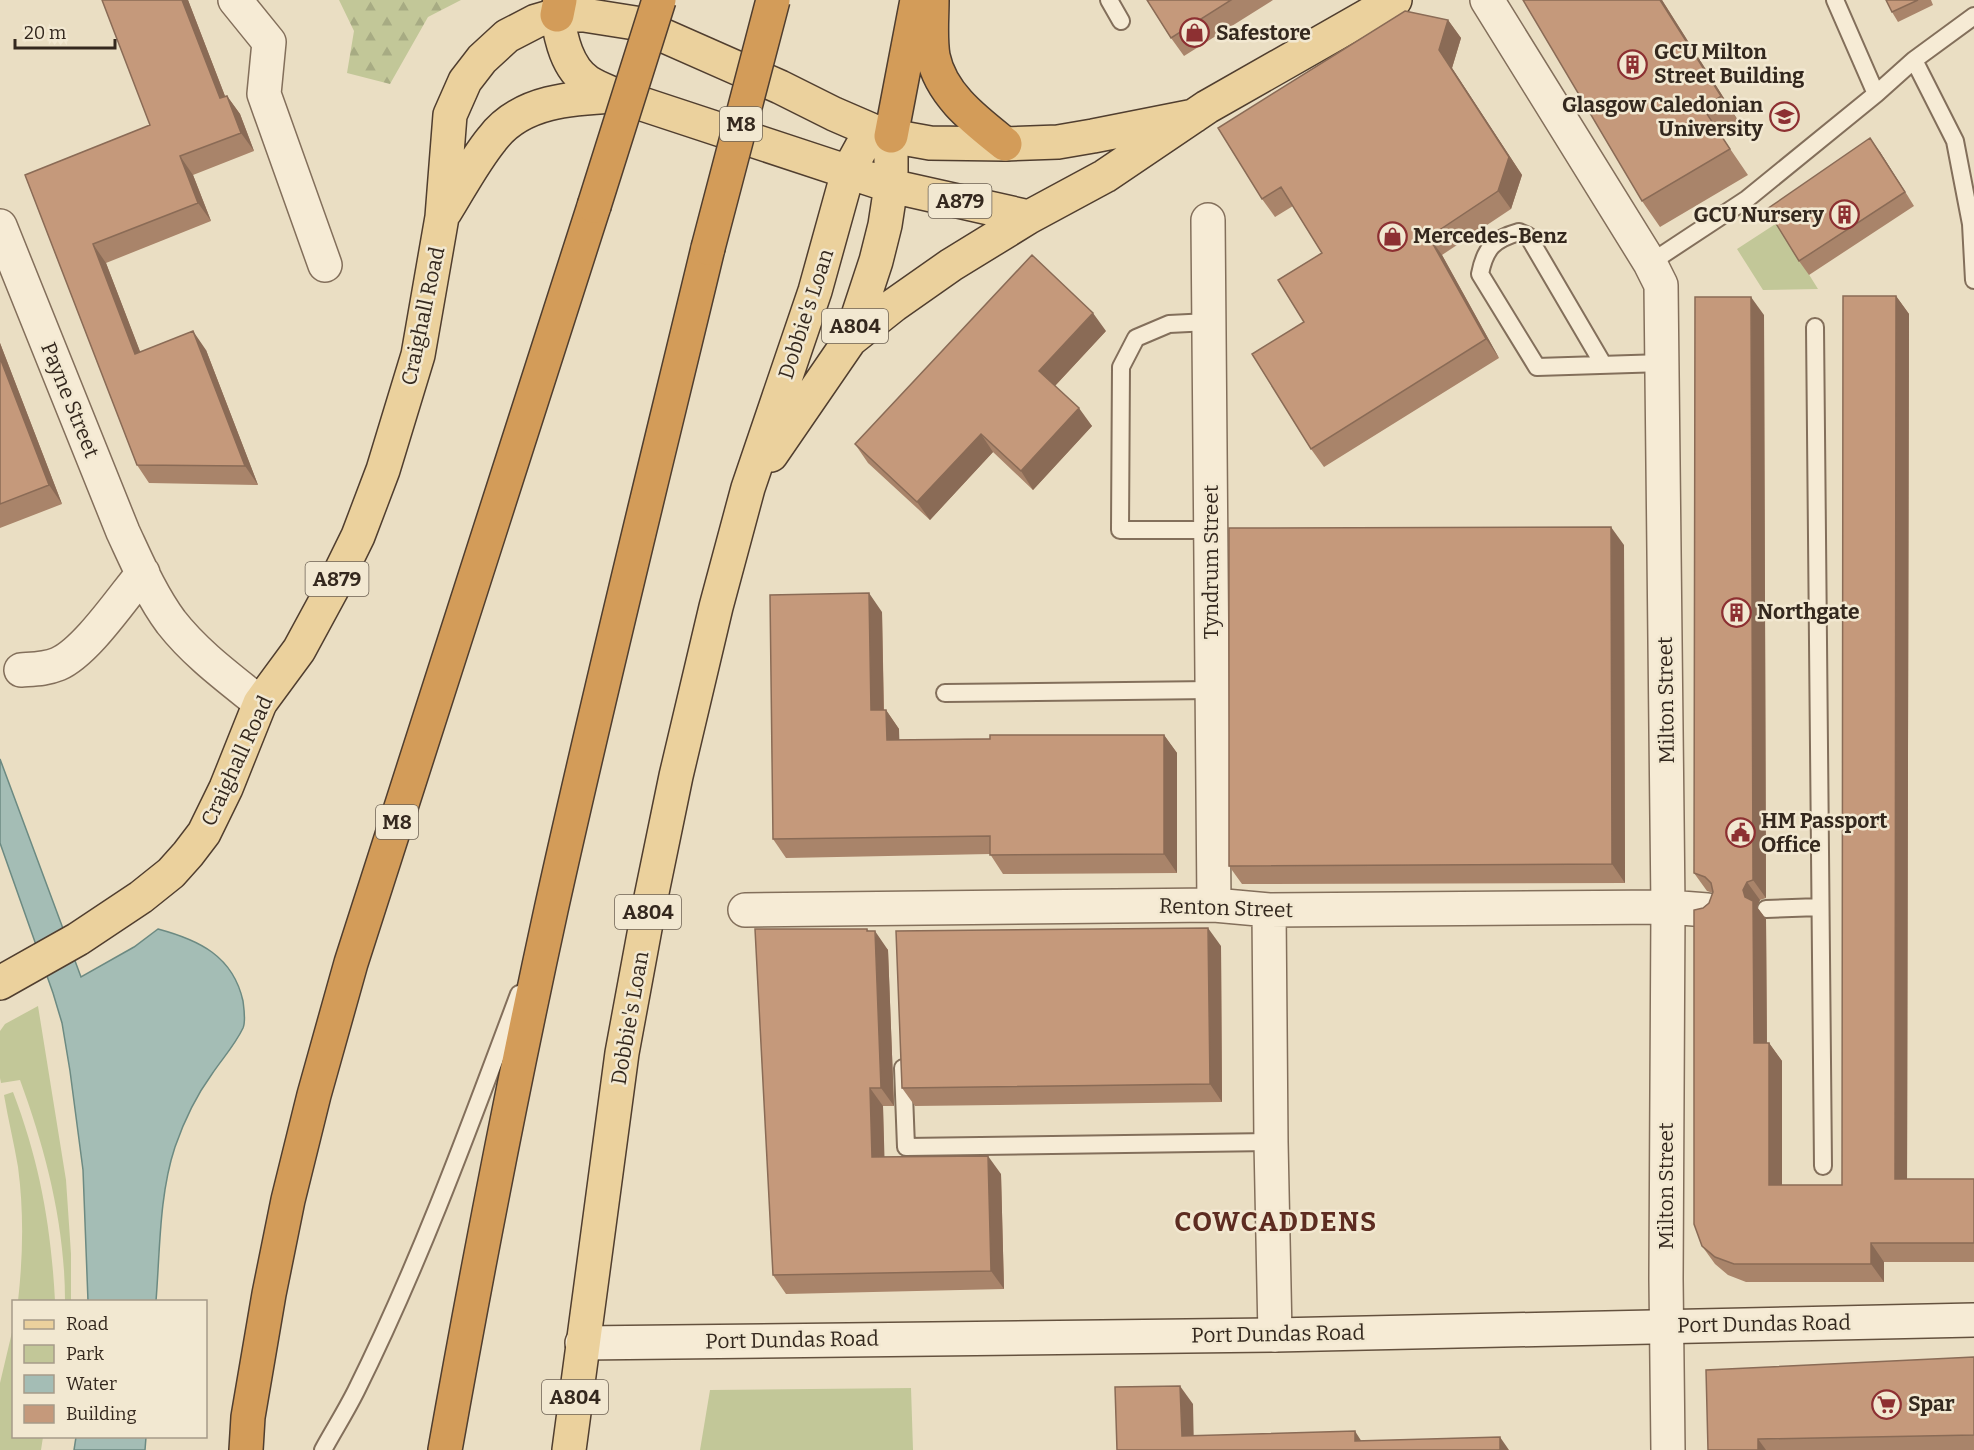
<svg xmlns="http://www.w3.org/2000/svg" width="1974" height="1450" font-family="Bitter,serif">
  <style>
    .green { fill: #c2c798 }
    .forest { fill: url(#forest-firs) }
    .water { fill: #a4bdb5; stroke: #6c8a82; stroke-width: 1.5 }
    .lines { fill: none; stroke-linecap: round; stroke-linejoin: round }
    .lane-casing { stroke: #836f5b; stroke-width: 20 }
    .street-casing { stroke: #836f5b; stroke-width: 36 }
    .secondary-casing { stroke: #64513e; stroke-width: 36 }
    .primary-casing { stroke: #503e2f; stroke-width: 36 }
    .highway-casing { stroke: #503e2f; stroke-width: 36 }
    .lane { stroke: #f6ebd5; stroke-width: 16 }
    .street { stroke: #f6ebd5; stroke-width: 33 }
    .secondary { stroke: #f6ebd5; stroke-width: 33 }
    .primary { stroke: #ebd19d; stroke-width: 33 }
    .highway { stroke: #d39c59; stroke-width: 33 }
    .highway-bridge-casing { stroke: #503e2f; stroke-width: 36; stroke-linecap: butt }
    .highway-bridge { stroke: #d39c59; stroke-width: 33 }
    .wall { fill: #a9846a }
    .shaded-wall { fill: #8a6b56 }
    .building { fill: #c5997b; stroke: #8a6b56; stroke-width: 1.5 }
    .labels { text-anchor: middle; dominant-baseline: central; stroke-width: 5; stroke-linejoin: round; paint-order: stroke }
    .shield { fill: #f2e8d1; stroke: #6d6254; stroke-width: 1.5 }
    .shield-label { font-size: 20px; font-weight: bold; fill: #34281e }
    .poi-label { font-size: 21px; font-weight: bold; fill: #34281e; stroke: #f2e8d1; text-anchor: start }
    .street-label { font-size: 21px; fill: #34281e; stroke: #f2e8d1 }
    .district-label { font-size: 27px; font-weight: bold; letter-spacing: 1.5px; fill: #5d2c21; stroke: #f2e8d1 }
  </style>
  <defs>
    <pattern id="forest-firs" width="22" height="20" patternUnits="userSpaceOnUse" patternTransform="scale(1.5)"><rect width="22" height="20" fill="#c2c798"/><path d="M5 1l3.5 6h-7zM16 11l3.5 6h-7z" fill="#a7ab83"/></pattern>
  </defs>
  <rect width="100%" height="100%" fill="#eadec3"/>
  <path class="green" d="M1777,223L1818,289L1763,290L1737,249Z
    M38,1006L66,1180L71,1254V1301H65C65,1225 46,1151 20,1080L1,1083L0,1078V1031L5,1024Z
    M13,1092C40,1163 51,1226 55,1301H18C23,1257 24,1212 18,1167C14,1143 8,1119 4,1095Z
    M13,1328L14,1436L43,1437L41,1450H0V1383Z
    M911,1388L913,1450H700L710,1390Z"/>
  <path class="forest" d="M339,0H461L428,17L390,84L347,73L354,31Z"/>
  <path class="water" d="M0,759L81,977L134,947L158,929C199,940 233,956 243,1001C244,1009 246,1021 243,1028C235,1045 222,1059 212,1074C196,1096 184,1121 175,1147C159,1195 160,1252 156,1301H88L83,1170L70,1071L62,1023L53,993L0,843Z
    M76,1437H146L145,1450H74Z"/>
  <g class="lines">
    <defs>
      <path id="lane" d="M1109,0L1121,21
        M1835,0L1876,94L1914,60L1974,16
        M1914,60L1955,141L1971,224L1974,280
        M1650,263L1747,199L1876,94
        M1209,322L1169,324L1136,338L1121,367L1120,530H1210
        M1815,327L1823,1166
        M1603,364L1528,236L1519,232C1494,239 1485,248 1480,274L1537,367L1663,363
        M945,693L1212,690
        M1766,909L1820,907
        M903,1068L906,1147L1271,1142
        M323,1450C334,1430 346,1411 356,1391C420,1262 469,1128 519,994"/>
      <path id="street" d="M235,0L269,42L264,94L325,265
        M1487,0L1650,263L1661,285L1668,907L1666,1279L1668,1450
        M1208,220L1214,905
        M0,226L123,532C137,562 151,595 171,622C196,654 229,678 260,703
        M21,670C34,669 46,669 58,664C86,652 122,598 143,573
        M745,910L1214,905L1269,910L1668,907L1707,910
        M1269,910L1271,1142L1275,1335"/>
      <path id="secondary" d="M582,1343L1275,1335L1974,1320"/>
      <path id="primary" d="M557,15C561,39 567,68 588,82C597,88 609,92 618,96
        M445,212C460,188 474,161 492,139C521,100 574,98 618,96L891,186L1029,217
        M850,340L894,305L951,265L1029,217L1105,176L1207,107L1395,0
        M771,455L850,340L876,261L885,225L891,186V136
        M0,983L78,939L141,897L171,873L188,854L204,833L226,788L260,703L299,650L331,591L358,536L383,470L418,355L442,217L450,115L465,81L482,59L507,36L536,21L557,15H584L635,23L780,87L834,114L871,130L891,136L930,143L1005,144L1058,142L1093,136L1194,116
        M569,1450L622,1053L649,907L676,776L716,607L748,488L815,291L848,172L871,130"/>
      <path id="highway" d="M932,0C932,18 930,38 933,56C941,95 975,120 1005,144
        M557,15L560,0
        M891,136L917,0
        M246,1450L248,1417L269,1294L288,1200L314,1095L351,963L594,206
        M445,1450C477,1270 512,1089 551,910C600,688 655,468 708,248"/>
    </defs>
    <use href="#lane" class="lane-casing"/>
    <use href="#street" class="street-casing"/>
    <use href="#secondary" class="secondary-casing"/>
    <use href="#primary" class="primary-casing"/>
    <use href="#highway" class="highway-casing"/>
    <use href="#lane" class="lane"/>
    <use href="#street" class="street"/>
    <use href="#secondary" class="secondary"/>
    <use href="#primary" class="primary"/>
    <use href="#highway" class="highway"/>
    <defs>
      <path id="highway-bridge" d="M594,206L659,0
        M708,248L773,0"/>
    </defs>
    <use href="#highway-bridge" class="highway-bridge-casing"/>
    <use href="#highway-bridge" class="highway-bridge"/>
  </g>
  <path class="wall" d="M188,0L225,96H227L240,114L254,151L193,175L211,221L106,263L140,352L206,350L258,485L149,483L137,465L25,175L150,125Z
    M1147,0H1273L1184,56L1171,38Z
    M1662,0L1739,122L1720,134L1748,175L1660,227L1642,201Z
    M1886,0H1931L1933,5L1898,22L1892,12Z
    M1448,20L1461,38L1452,68L1522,175L1511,209L1442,255L1499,358L1324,467L1311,449L1304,322L1322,253L1293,206L1275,217L1262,199Z
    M1880,152L1914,206L1809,275L1799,261Z
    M1896,296L1909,314L1907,1179H1974V1262H1884V1282H1746L1728,1275L1715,1264L1702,1246L1703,908L1709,903L1713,893L1707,891L1694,873L1764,315L1766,898L1760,900L1757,907L1766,919L1767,1043H1769L1782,1061V1185H1842Z
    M1106,331L1055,386L1092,426L1033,490L993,452L930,520L868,463L855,444Z
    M0,343L62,504L0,528Z
    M1624,545L1625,883L1242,884L1229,866Z
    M882,612L884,710H886L899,729V740L1164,735L1177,753V873L1003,874L990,854L786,858L773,839Z
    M869,931L888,950L894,1106H883L884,1157L1001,1174L1004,1289L786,1294L773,1275Z
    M1221,946L1222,1102L915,1106L902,1088Z
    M1974,1357V1450H1708Z"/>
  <path class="shaded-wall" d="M182,0H188L233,117L220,98Z
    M1660,0H1662L1739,122L1721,96Z
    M1448,20L1461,38L1452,68L1522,175L1511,209L1498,191L1439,50Z
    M227,96L240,114L254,151L241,133Z
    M1870,138L1880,152L1914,206L1905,192Z
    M180,156L193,175L211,221L198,203Z
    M1429,237L1442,255L1499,358L1486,339Z
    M93,244L106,263L148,372L135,354Z
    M1896,296L1909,314L1907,1197L1895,1179Z
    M1751,297L1764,315L1766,898L1753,880Z
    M1093,313L1106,331L1052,389L1039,371Z
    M193,331L206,350L258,485L245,466Z
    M0,343L62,504L49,485L0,358Z
    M1079,408L1092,426L1033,490L1021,471Z
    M981,434L993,452L930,520L917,502Z
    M1611,527L1624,545L1625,883L1612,864Z
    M869,593L882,612L884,729L871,710Z
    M886,710L899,729L900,759L887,740Z
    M1164,735L1177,753V873L1164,854Z
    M1747,882L1760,900L1757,907L1766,919L1767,1061L1754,1043L1745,897L1743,890Z
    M1208,928L1221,946L1222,1102L1210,1084Z
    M867,929L876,940L875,931L888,950L894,1106L881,1088Z
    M1769,1043L1782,1061V1203L1769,1185Z
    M870,1088L883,1106L885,1175L872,1157Z
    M988,1156L1001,1174L1004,1289L991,1271Z
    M1871,1243L1884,1262V1282L1871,1264Z
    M1180,1386L1193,1404L1194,1450L1182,1436Z
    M1355,1431L1367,1450L1355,1441Z
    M1500,1437L1509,1450H1500Z
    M1758,1439L1766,1450H1758Z"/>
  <path class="building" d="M102,0H182L220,98L227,96L241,133L180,156L198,203L93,244L135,354L193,331L245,466L137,465L25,175L150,125Z
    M1147,0H1231L1171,38Z
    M1523,0H1660L1721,96L1703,108L1730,149L1642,201Z
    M1886,0H1918L1892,12Z
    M1405,11L1448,20L1439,50L1509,157L1498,191L1429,237L1486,339L1311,449L1252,354L1304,322L1278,280L1322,253L1281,187L1262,199L1218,128Z
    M1870,138L1905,192L1799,261L1767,209Z
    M1032,255L1093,313L1039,371L1079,408L1021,471L981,434L917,502L855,444Z
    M1843,296H1896L1895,1179H1974V1243H1871V1264H1734L1715,1257L1702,1246L1694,1224V910L1703,908L1709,903L1713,892L1711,883L1705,877L1694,873L1695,297H1751L1753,880L1747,882L1743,890L1745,897L1753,901L1754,1043H1769V1185H1842Z
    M0,358L49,485L0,504Z
    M1611,527L1612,864L1229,866V528Z
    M869,593L871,710H886L887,740L990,739V735H1164V854L990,855V836L773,839L770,595Z
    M1208,928L1210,1084L902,1088L896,931Z
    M755,929H867V931H875L881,1088H870L872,1157L988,1156L991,1271L773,1275Z
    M1974,1357V1435L1758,1439V1450H1708L1706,1370Z
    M1180,1386L1182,1436L1355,1431V1441L1500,1437V1450H1117L1115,1387Z"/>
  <defs>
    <symbol id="shop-ring" viewBox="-11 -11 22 22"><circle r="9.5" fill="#f2e8d1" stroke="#8d3032" stroke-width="1.5"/><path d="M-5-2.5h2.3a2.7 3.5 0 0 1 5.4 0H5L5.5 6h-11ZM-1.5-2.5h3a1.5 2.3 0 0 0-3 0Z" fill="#8d3032"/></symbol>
    <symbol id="building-ring" viewBox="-11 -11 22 22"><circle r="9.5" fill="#f2e8d1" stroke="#8d3032" stroke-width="1.5"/><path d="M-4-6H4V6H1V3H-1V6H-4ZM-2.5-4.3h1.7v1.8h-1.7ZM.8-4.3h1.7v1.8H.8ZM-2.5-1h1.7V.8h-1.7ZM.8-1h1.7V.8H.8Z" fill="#8d3032"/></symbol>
    <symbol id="university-ring" viewBox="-11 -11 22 22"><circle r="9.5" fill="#f2e8d1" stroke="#8d3032" stroke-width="1.5"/><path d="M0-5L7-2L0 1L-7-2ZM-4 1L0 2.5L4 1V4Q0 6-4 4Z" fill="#8d3032"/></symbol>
    <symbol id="civic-ring" viewBox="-11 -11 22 22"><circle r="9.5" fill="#f2e8d1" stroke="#8d3032" stroke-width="1.5"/><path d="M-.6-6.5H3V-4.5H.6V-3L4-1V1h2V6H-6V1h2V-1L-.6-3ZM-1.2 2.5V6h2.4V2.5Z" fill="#8d3032"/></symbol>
    <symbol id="supermarket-ring" viewBox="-11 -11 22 22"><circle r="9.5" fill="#f2e8d1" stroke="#8d3032" stroke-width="1.5"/><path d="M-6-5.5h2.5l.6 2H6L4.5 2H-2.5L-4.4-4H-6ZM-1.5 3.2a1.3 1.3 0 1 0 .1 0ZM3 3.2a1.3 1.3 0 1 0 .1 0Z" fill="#8d3032"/></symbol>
  </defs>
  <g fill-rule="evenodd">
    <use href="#shop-ring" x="1178" y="16" width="33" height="33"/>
    <use href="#building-ring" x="1616" y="48" width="33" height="33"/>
    <use href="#university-ring" x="1768" y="100" width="33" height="33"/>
    <use href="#building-ring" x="1828" y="198" width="33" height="33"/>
    <use href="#shop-ring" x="1376" y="220" width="33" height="33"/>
    <use href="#building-ring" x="1720" y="596" width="33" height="33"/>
    <use href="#civic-ring" x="1724" y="816" width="33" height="33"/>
    <use href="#supermarket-ring" x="1870" y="1388" width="33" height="33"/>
  </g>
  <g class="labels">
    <g class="shield">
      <rect x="720" y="107" width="42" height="34" rx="4.5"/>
      <rect x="928.5" y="184" width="63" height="34" rx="4.5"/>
      <rect x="822" y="309" width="66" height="34" rx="4.5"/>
      <rect x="305.5" y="562" width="63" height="34" rx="4.5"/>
      <rect x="376" y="805" width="42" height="34" rx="4.5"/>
      <rect x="615" y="895" width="66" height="34" rx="4.5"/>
      <rect x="542" y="1380" width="66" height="34" rx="4.5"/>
    </g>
    <g class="shield-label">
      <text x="741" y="124">M8</text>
      <text x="960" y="201">A879</text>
      <text x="855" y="326">A804</text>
      <text x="337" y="579">A879</text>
      <text x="397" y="822">M8</text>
      <text x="648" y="912">A804</text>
      <text x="575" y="1397">A804</text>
    </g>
    <g class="poi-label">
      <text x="1216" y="33">Safestore</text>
      <text x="1654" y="52">GCU Milton<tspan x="1654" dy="24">Street Building</tspan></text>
      <text x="1763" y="105" text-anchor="end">Glasgow Caledonian<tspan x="1763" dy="24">University</tspan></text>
      <text x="1824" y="215" text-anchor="end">GCU Nursery</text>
      <text x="1413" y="236">Mercedes-Benz</text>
      <text x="1757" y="612">Northgate</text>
      <text x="1761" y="821">HM Passport<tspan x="1761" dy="24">Office</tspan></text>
      <text x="1908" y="1404">Spar</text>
    </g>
    <g class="street-label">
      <text transform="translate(806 314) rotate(-72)">Dobbie's Loan</text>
      <text transform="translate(423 316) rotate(-78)">Craighall Road</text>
      <text transform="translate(70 400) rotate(68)">Payne Street</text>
      <text transform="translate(1211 562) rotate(-90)">Tyndrum Street</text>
      <text transform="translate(1666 700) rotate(-91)">Milton Street</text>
      <text transform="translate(237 761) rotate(-65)">Craighall Road</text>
      <text transform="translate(1226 908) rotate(2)">Renton Street</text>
      <text transform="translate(630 1018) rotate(-80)">Dobbie's Loan</text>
      <text transform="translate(1666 1186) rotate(-90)">Milton Street</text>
      <text transform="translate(1764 1324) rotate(-1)">Port Dundas Road</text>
      <text transform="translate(1278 1334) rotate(-1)">Port Dundas Road</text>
      <text transform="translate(792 1340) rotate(-1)">Port Dundas Road</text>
    </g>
    <g class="district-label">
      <text x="1276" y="1222">COWCADDENS</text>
    </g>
  </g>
  <rect x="12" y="1300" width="195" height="138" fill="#f2e8d1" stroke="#a69b89" stroke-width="1.5"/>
  <rect x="24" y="1320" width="30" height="9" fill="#ebd19d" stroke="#a69b89" stroke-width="1.5"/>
  <text x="66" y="1330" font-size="18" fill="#34281e">Road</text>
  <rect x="24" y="1345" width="30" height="18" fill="#c2c798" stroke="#a69b89" stroke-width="1.5"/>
  <text x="66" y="1360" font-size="18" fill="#34281e">Park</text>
  <rect x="24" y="1375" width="30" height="18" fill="#a4bdb5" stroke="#a69b89" stroke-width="1.5"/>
  <text x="66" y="1390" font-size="18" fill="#34281e">Water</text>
  <rect x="24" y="1405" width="30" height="18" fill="#c5997b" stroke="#a69b89" stroke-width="1.5"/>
  <text x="66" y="1420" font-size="18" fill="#34281e">Building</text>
  <path d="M15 39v9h100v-9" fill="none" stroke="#34281e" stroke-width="3"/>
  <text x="24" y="39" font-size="18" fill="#34281e" stroke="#f2e8d1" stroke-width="4.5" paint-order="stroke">20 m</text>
</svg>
